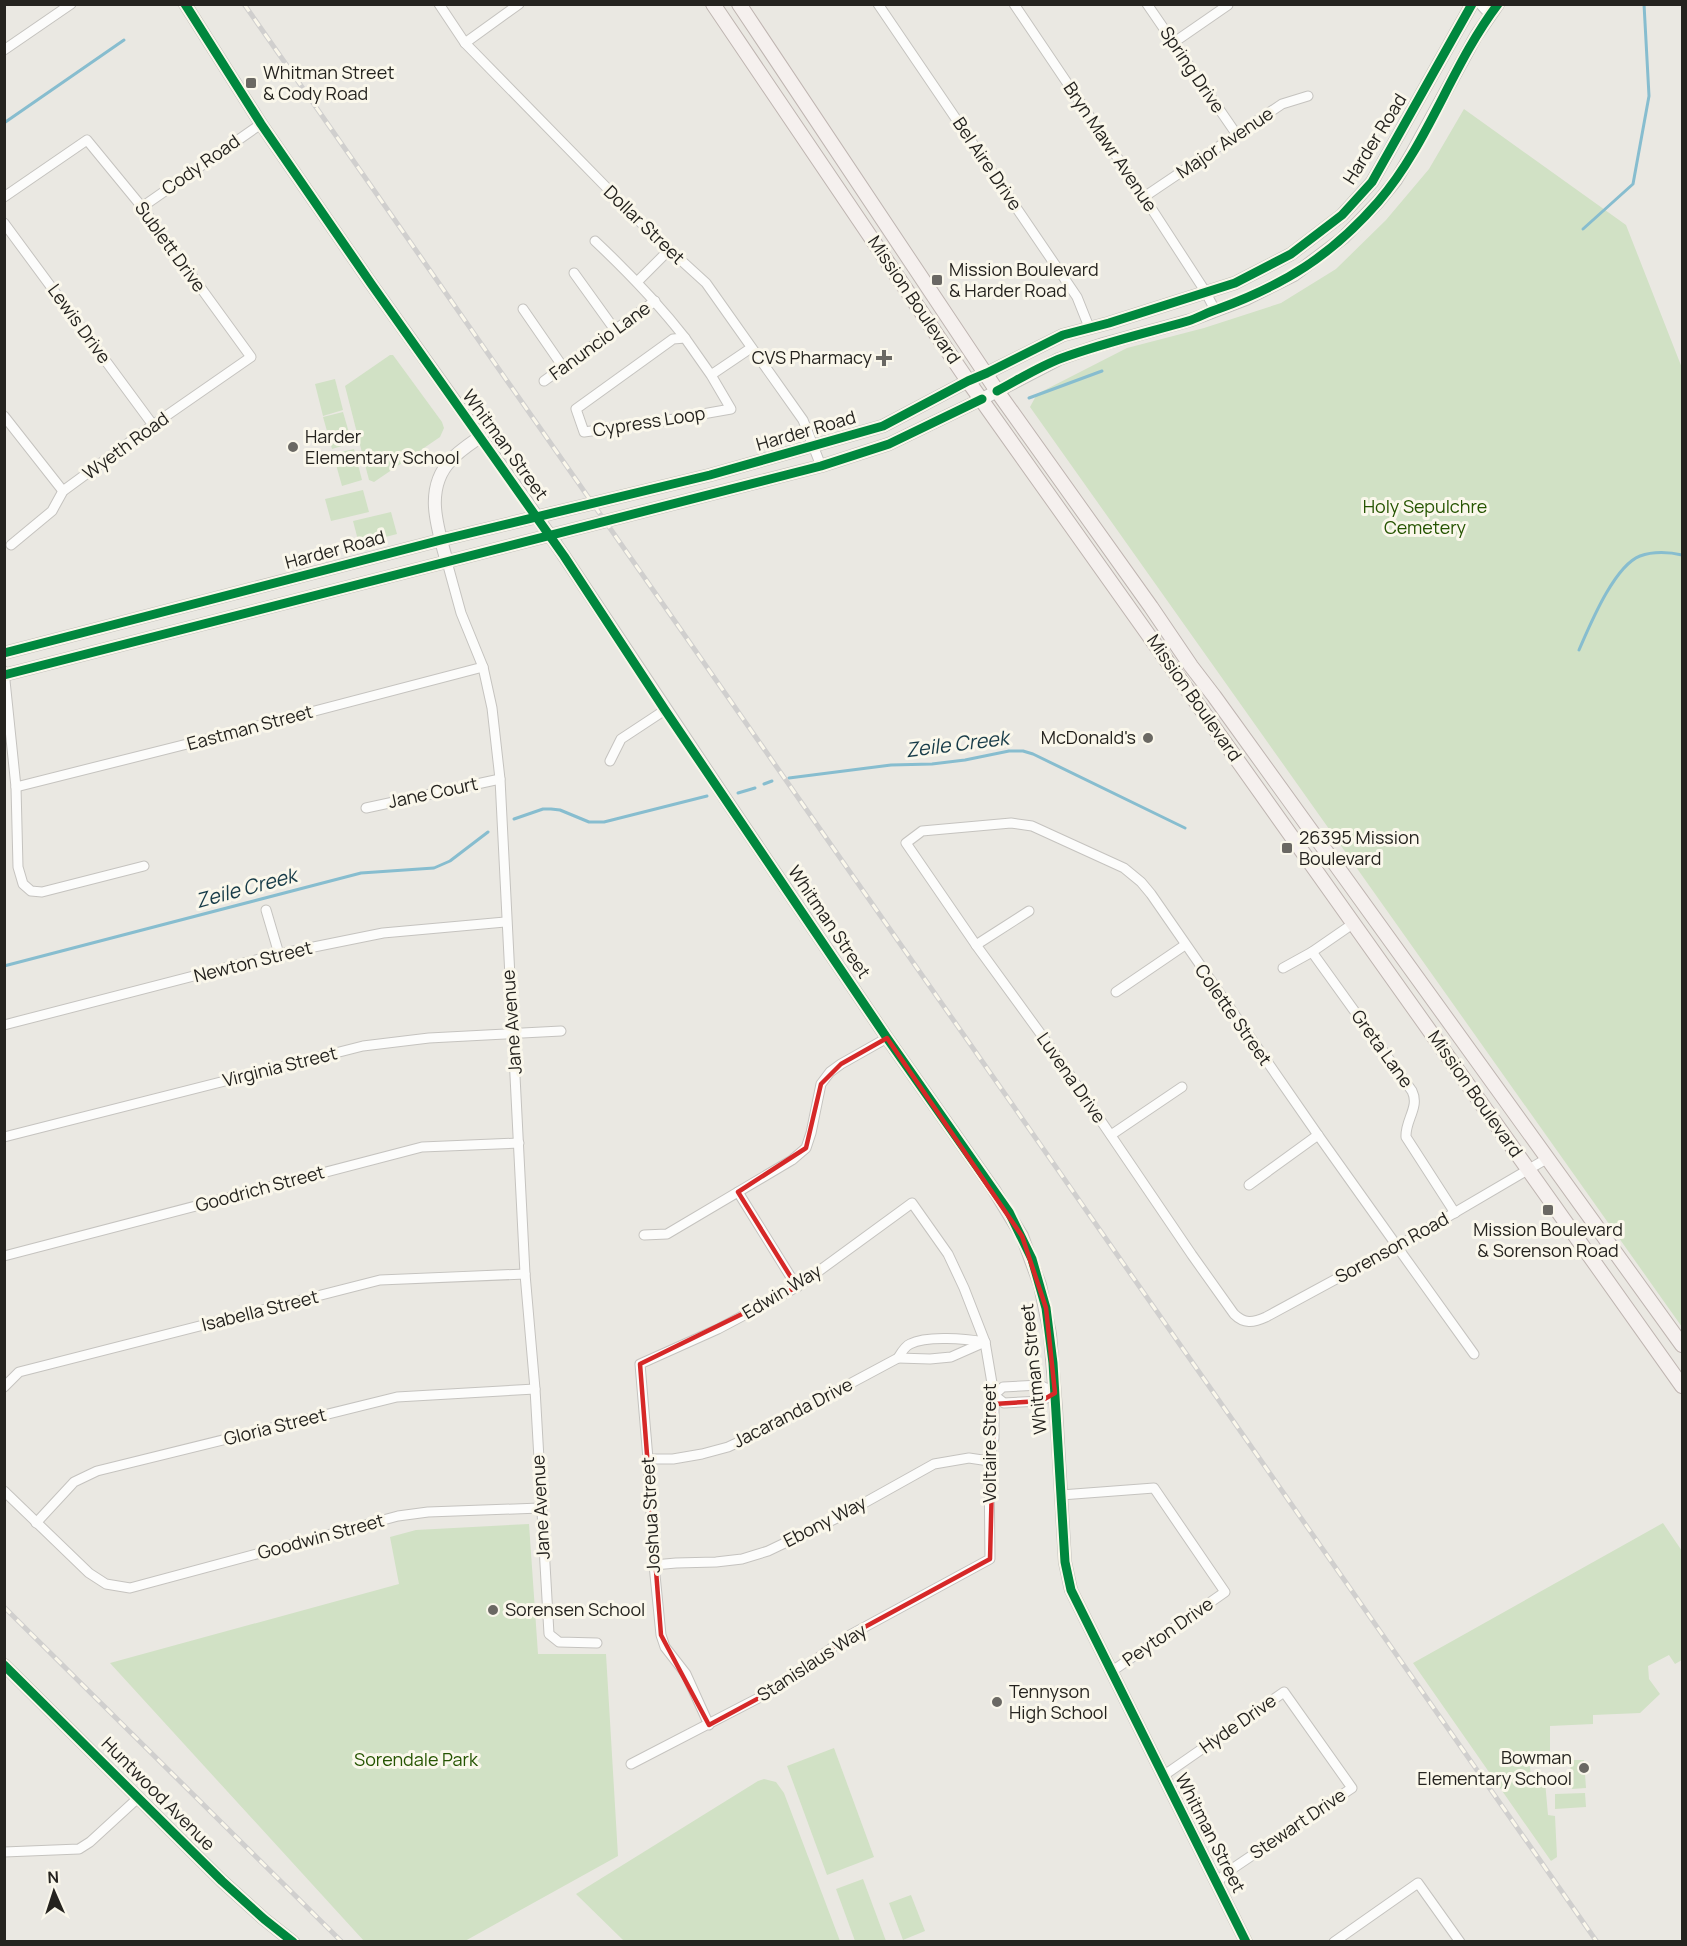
<svg xmlns="http://www.w3.org/2000/svg" width="1687" height="1946" viewBox="0 0 1687 1946" font-family="Manrope,sans-serif">
<rect width="100%" height="100%" fill="#eae8e2"/>
<g fill="#d1e1c5">
<polygon points="1464,109 1626,225 1682,368 1682,1327 1030,407 1037,394 1127,348 1204,328 1281,303 1336,269 1386,220 1429,169"/>
<polygon points="390,355 393,355 442,422 444,428 440,437 374,482 369,480 345,386"/>
<polygon points="335,379 343,410 323,416 315,384"/>
<polygon points="343,412 352,443 332,449 323,417"/>
<polygon points="354,449 362,480 342,486 333,454"/>
<polygon points="363,490 369,512 331,521 325,499"/>
<polygon points="391,512 397,534 359,544 353,521"/>
<polygon points="1663,1523 1682,1551 1682,1660 1675,1664 1669,1655 1648,1666 1649,1679 1660,1694 1640,1713 1593,1715 1593,1724 1550,1726 1550,1751 1529,1752 1531,1780 1545,1781 1548,1815 1555,1816 1557,1857 1551,1861 1413,1663"/>
<polygon points="529,1524 538,1654 606,1654 618,1856 465,1941 364,1941 110,1663 399,1584 390,1537 416,1530"/>
<polygon points="834,1748 874,1857 827,1875 787,1766"/>
<polygon points="1570,1760 1584,1760 1586,1788 1572,1789"/>
<polygon points="764,1779 776,1782 784,1793 840,1941 624,1941 576,1894 758,1781"/>
<polygon points="1585,1793 1586,1807 1555,1809 1555,1794"/>
<polygon points="863,1879 886,1941 855,1941 836,1889"/>
<polygon points="911,1895 925,1931 903,1940 889,1903"/>
</g>
<g fill="none" stroke-linecap="round" stroke-linejoin="round">
<g stroke="#87bdcf" stroke-width="3">
<polyline points="4,123 124,40"/>
<polyline points="1583,229 1633,184 1649,96 1644,4"/>
<polyline points="1029,398 1102,371"/>
<path d="M 1579,650 C 1590,625 1614,566 1640,556 C 1653,551 1670,552 1682,555"/>
<polyline points="789,778 891,765 932,764 965,760 1009,751 1023,751 1033,754 1185,828"/>
<polyline points="764,784 772,781"/>
<polyline points="738,793 755,788"/>
<polyline points="514,819 543,809 551,809 560,810 589,822 604,822 707,796"/>
<polyline points="4,966 361,873 434,868 450,861 488,832"/>
</g>
<g stroke="#c5c3bf" stroke-width="11">
<g id="street">
<polyline points="439,4 465,43 650,232 706,283 803,420 821,466"/>
<polyline points="878,4 1077,297 1089,327"/>
<polyline points="1014,4 1144,197 1205,291 1215,310"/>
<polyline points="1147,4 1237,135"/>
<polyline points="1480,4 1490,15"/>
<polyline points="465,43 519,4"/>
<polyline points="1173,43 1228,5"/>
<polyline points="4,50 71,4"/>
<polyline points="4,197 87,140 142,207 251,357 153,425 63,491 52,511 11,545"/>
<polyline points="1144,197 1282,104 1308,96"/>
<polyline points="142,207 261,124"/>
<polyline points="4,223 153,425"/>
<path d="M 595,241 C 628,272 657,302 685,338"/>
<polyline points="574,273 615,330"/>
<polyline points="638,281 669,250"/>
<polyline points="523,309 563,367"/>
<polyline points="711,375 731,409 657,422 584,432 576,409 673,339 685,338 711,375 751,348"/>
<polyline points="544,381 655,301"/>
<polyline points="4,416 63,491"/>
<polyline points="447,562 461,613 483,667 492,708 500,779 525,1274 535,1389 549,1634 559,1642 597,1643"/>
<polyline points="4,671 16,787 18,867 23,884 31,891 42,892 144,866"/>
<polyline points="610,761 621,739 665,710"/>
<polyline points="16,787 227,734 483,667"/>
<polyline points="366,808 500,779"/>
<polyline points="266,910 279,954"/>
<polyline points="976,945 1029,911"/>
<path d="M 1312,952 L 1412,1091 C 1420,1107 1405,1120 1406,1137 L 1455,1213"/>
<polyline points="1283,968 1312,952 1354,923"/>
<polyline points="1116,992 1185,945"/>
<polyline points="4,1025 279,954 383,933 505,922"/>
<polyline points="1111,1135 1182,1087"/>
<polyline points="4,1137 363,1046 429,1038 561,1031"/>
<polyline points="1249,1185 1318,1135"/>
<polyline points="738,1192 797,1287"/>
<polyline points="644,1235 667,1234 792,1160 806,1148 811,1133 821,1084 830,1072 841,1064 887,1038"/>
<polyline points="4,1256 422,1147 519,1143"/>
<path d="M 1474,1354 L 1403,1255 L 1397,1246 L 1318,1135 L 1151,894 L 1141,882 L 1124,868 L 1032,826 L 1011,823 L 922,831 L 906,843 L 976,945 L 1059,1059 L 1192,1255 L 1234,1314 C 1244,1324 1253,1323 1266,1317 L 1397,1246 L 1408,1240 L 1548,1158"/>
<polyline points="898,1358 930,1359 951,1357 985,1342"/>
<polygon points="1040,1385 1055,1393 1041,1401 1004,1403 994,1395 1003,1387"/>
<polyline points="4,1387 19,1372 380,1280 525,1274"/>
<path d="M 648,1459 L 673,1459 L 702,1454 L 728,1447 L 758,1433 L 898,1358 C 901,1353 905,1346 910,1344 C 927,1335 966,1339 985,1342"/>
<polyline points="4,1491 89,1573 106,1584 130,1588 398,1516 428,1512 540,1508"/>
<polyline points="1061,1495 1154,1488 1225,1592 1111,1672"/>
<polyline points="36,1523 74,1482 97,1471 397,1397 535,1389"/>
<polyline points="654,1565 676,1563 716,1562 742,1559 768,1551 839,1517 934,1464 969,1458 989,1461"/>
<polyline points="631,1764 772,1691 850,1635 990,1559 989,1461 994,1438 994,1395 985,1342 964,1288 948,1254 912,1203 797,1287 718,1329 640,1364 648,1459 654,1565 661,1635 665,1647 686,1674 709,1725"/>
<polyline points="1163,1776 1284,1692 1352,1788 1226,1873 1216,1884"/>
<polyline points="4,1852 79,1849 90,1842 138,1798"/>
<polyline points="1334,1942 1418,1883 1460,1942"/>
</g>
</g>
<g stroke="#c5c3bf" stroke-width="14">
<g id="secondary">
<polyline points="185,4 261,124 372,285 524,498"/>
<polyline points="564,556 731,807 887,1038 994,1190 1022,1236 1040,1285 1050,1334 1056,1409 1065,1562 1071,1590 1246,1942"/>
<path d="M 447,562 C 438,529 423,489 451,460 C 459,451 470,444 480,437"/>
<polyline points="4,653 441,540 710,475 883,426 968,381 987,373 1063,335 1109,323 1235,283 1291,254 1342,215 1372,182 1472,4"/>
<polyline points="4,675 821,466 889,444 982,399 1059,359 1100,345 1191,320 1246,299 1294,275 1343,238 1378,202 1396,180 1412,153 1476,36 1498,4"/>
<polyline points="4,1665 222,1881 264,1919 293,1942"/>
</g>
</g>
<g stroke="#bfb5b1" stroke-width="16">
<g id="primary">
<polyline points="713,4 968,381 1682,1386"/>
<polyline points="739,4 997,391 1151,607 1191,666 1214,696 1682,1345"/>
</g>
</g>
<use href="#street" stroke="#fcfcfb" stroke-width="9"/>
<use href="#secondary" stroke="#f8f6f4" stroke-width="12"/>
<use href="#primary" stroke="#f5f0ee" stroke-width="14"/>
<g stroke="#d0cfce" stroke-width="5">
<g id="rail">
<polyline points="244,4 1597,1942"/>
<polyline points="4,1607 342,1942"/>
</g>
</g>
<use href="#rail" stroke="#faf7eb" stroke-width="3" stroke-dasharray="9" stroke-linecap="butt"/>
<g stroke="#c5c3bf" stroke-width="14" stroke-linecap="butt">
<polyline id="secondary-bridge" points="524,498 564,556"/>
</g>
<use href="#secondary-bridge" stroke="#f8f6f4" stroke-width="12"/>
<g stroke="#faf7eb" stroke-width="13">
<g id="cycleway">
<polyline points="185,4 261,124 372,285 564,556 665,710 887,1038 1009,1212 1032,1259 1046,1308 1053,1363 1065,1562 1071,1590 1246,1942"/>
<path d="M 997,391 C 1018,380 1040,366 1062,358 C 1103,343 1146,333 1188,321 C 1198,318 1208,312 1218,309 C 1284,285 1331,256 1378,202 C 1429,143 1451,66 1498,4"/>
<polyline points="4,653 441,540 710,475 883,426 968,381 987,373 1063,335 1109,323 1235,283 1291,254 1342,215 1372,182 1472,4"/>
<polyline points="4,675 821,466 889,444 982,399"/>
<polyline points="4,1665 222,1881 264,1919 293,1942"/>
</g>
</g>
<use href="#cycleway" stroke="#00873e" stroke-width="9"/>
</g>
<path fill="none" stroke="#d62828" stroke-width="4.5" stroke-linejoin="round" d="M 887,1038 L 1022,1236 L 1046,1308 L 1055,1393 L 1041,1401 L 994,1404 L 990,1559 L 850,1635 L 772,1691 L 709,1725 L 661,1635 L 640,1364 L 797,1287 L 738,1192 L 806,1148 L 821,1084 L 841,1064 Z"/>
<g fill="#6a6863" stroke="#faf7eb" stroke-width="2">
<rect x="245" y="77" width="12" height="12" rx="3"/>
<rect x="931" y="274" width="12" height="12" rx="3"/>
<path d="M881 349h6v6h6v6h-6v6h-6v-6h-6v-6h6z"/>
<circle cx="293" cy="447" r="6"/>
<circle cx="1148" cy="738" r="6"/>
<rect x="1281" y="842" width="12" height="12" rx="3"/>
<rect x="1542" y="1204" width="12" height="12" rx="3"/>
<circle cx="493" cy="1610" r="6"/>
<circle cx="997" cy="1702" r="6"/>
<circle cx="1584" cy="1768" r="6"/>
</g>
<g text-anchor="middle" stroke-width="6" stroke-linejoin="round" paint-order="stroke">
<g font-size="18" fill="#25231f" stroke="#faf7eb">
<text transform="translate(1192 70) rotate(56)" y="6">Spring Drive</text>
<text transform="translate(1375 139) rotate(-58)" y="6">Harder Road</text>
<text transform="translate(1225 143) rotate(-34)" y="6">Major Avenue</text>
<text transform="translate(1110 147) rotate(56)" y="6">Bryn Mawr Avenue</text>
<text transform="translate(987 164) rotate(56)" y="6">Bel Aire Drive</text>
<text transform="translate(201 165) rotate(-35)" y="6">Cody Road</text>
<text transform="translate(644 225) rotate(44)" y="6">Dollar Street</text>
<text transform="translate(170 247) rotate(54)" y="6">Sublett Drive</text>
<text transform="translate(914 300) rotate(56)" y="6">Mission Boulevard</text>
<text transform="translate(79 324) rotate(54)" y="6">Lewis Drive</text>
<text transform="translate(600 341) rotate(-36)" y="6">Fanuncio Lane</text>
<text transform="translate(649 422) rotate(-9)" y="6">Cypress Loop</text>
<text transform="translate(806 431) rotate(-16)" y="6">Harder Road</text>
<text transform="translate(505 445) rotate(54)" y="6">Whitman Street</text>
<text transform="translate(126 446) rotate(-36)" y="6">Wyeth Road</text>
<text transform="translate(335 550) rotate(-15)" y="6">Harder Road</text>
<text transform="translate(1194 698) rotate(55)" y="6">Mission Boulevard</text>
<text transform="translate(250 728) rotate(-15)" y="6">Eastman Street</text>
<text transform="translate(433 793) rotate(-12)" y="6">Jane Court</text>
<text transform="translate(829 922) rotate(56)" y="6">Whitman Street</text>
<text transform="translate(253 962) rotate(-14)" y="6">Newton Street</text>
<text transform="translate(1233 1015) rotate(55)" y="6">Colette Street</text>
<text transform="translate(512 1022) rotate(-94)" y="6">Jane Avenue</text>
<text transform="translate(1382 1049) rotate(54)" y="6">Greta Lane</text>
<text transform="translate(280 1067) rotate(-14)" y="6">Virginia Street</text>
<text transform="translate(1071 1078) rotate(55)" y="6">Luvena Drive</text>
<text transform="translate(1475 1094) rotate(55)" y="6">Mission Boulevard</text>
<text transform="translate(260 1189) rotate(-15)" y="6">Goodrich Street</text>
<text transform="translate(1392 1248) rotate(-29)" y="6">Sorenson Road</text>
<text transform="translate(782 1292) rotate(-31)" y="6">Edwin Way</text>
<text transform="translate(260 1311) rotate(-14)" y="6">Isabella Street</text>
<text transform="translate(1034 1369) rotate(-96)" y="6">Whitman Street</text>
<text transform="translate(793 1413) rotate(-27)" y="6">Jacaranda Drive</text>
<text transform="translate(275 1427) rotate(-14)" y="6">Gloria Street</text>
<text transform="translate(990 1443) rotate(-90)" y="6">Voltaire Street</text>
<text transform="translate(541 1507) rotate(-93)" y="6">Jane Avenue</text>
<text transform="translate(651 1515) rotate(-93)" y="6">Joshua Street</text>
<text transform="translate(825 1522) rotate(-27)" y="6">Ebony Way</text>
<text transform="translate(321 1537) rotate(-15)" y="6">Goodwin Street</text>
<text transform="translate(1168 1632) rotate(-35)" y="6">Peyton Drive</text>
<text transform="translate(812 1663) rotate(-33)" y="6">Stanislaus Way</text>
<text transform="translate(1238 1724) rotate(-35)" y="6">Hyde Drive</text>
<text transform="translate(158 1794) rotate(45)" y="6">Huntwood Avenue</text>
<text transform="translate(1298 1824) rotate(-34)" y="6">Stewart Drive</text>
<text transform="translate(1210 1833) rotate(63)" y="6">Whitman Street</text>
</g>
<g font-size="18" fill="#25231f" stroke="#faf7eb" text-anchor="start">
<text x="263" y="79">Whitman Street<tspan x="263" dy="21">&amp; Cody Road</tspan></text>
<text x="949" y="276">Mission Boulevard<tspan x="949" dy="21">&amp; Harder Road</tspan></text>
<text x="872" y="364" text-anchor="end">CVS Pharmacy</text>
<text x="305" y="443">Harder<tspan x="305" dy="21">Elementary School</tspan></text>
<text x="1136" y="744" text-anchor="end">McDonald's</text>
<text x="1299" y="844">26395 Mission<tspan x="1299" dy="21">Boulevard</tspan></text>
<text x="1548" y="1236" text-anchor="middle">Mission Boulevard<tspan x="1548" dy="21">&amp; Sorenson Road</tspan></text>
<text x="505" y="1616">Sorensen School</text>
<text x="1009" y="1698">Tennyson<tspan x="1009" dy="21">High School</tspan></text>
<text x="1572" y="1764" text-anchor="end">Bowman<tspan x="1572" dy="21">Elementary School</tspan></text>
</g>
<g font-size="18" fill="#255401" stroke="#faf7eb">
<text x="1425" y="513">Holy Sepulchre<tspan x="1425" dy="21">Cemetery</tspan></text>
<text x="416" y="1766">Sorendale Park</text>
</g>
<g font-size="20" font-style="italic" fill="#173b48" stroke="#faf7eb">
<text transform="translate(957 744) rotate(-7)" y="7">Zeile Creek</text>
<text transform="translate(246 888) rotate(-15)" y="7">Zeile Creek</text>
</g>
</g>
<rect width="1687" height="1946" fill="none" stroke="#25231f" stroke-width="12"/>
<g transform="translate(54 1892) rotate(357)" stroke="#faf7eb" stroke-width="4.5" paint-order="stroke">
<path d="M0-4.5L10 22L0 15L-10 22Z" fill="#25231f"/>
<text y="-9" font-size="16" font-weight="bold" text-anchor="middle" fill="#25231f">N</text>
</g>
</svg>
